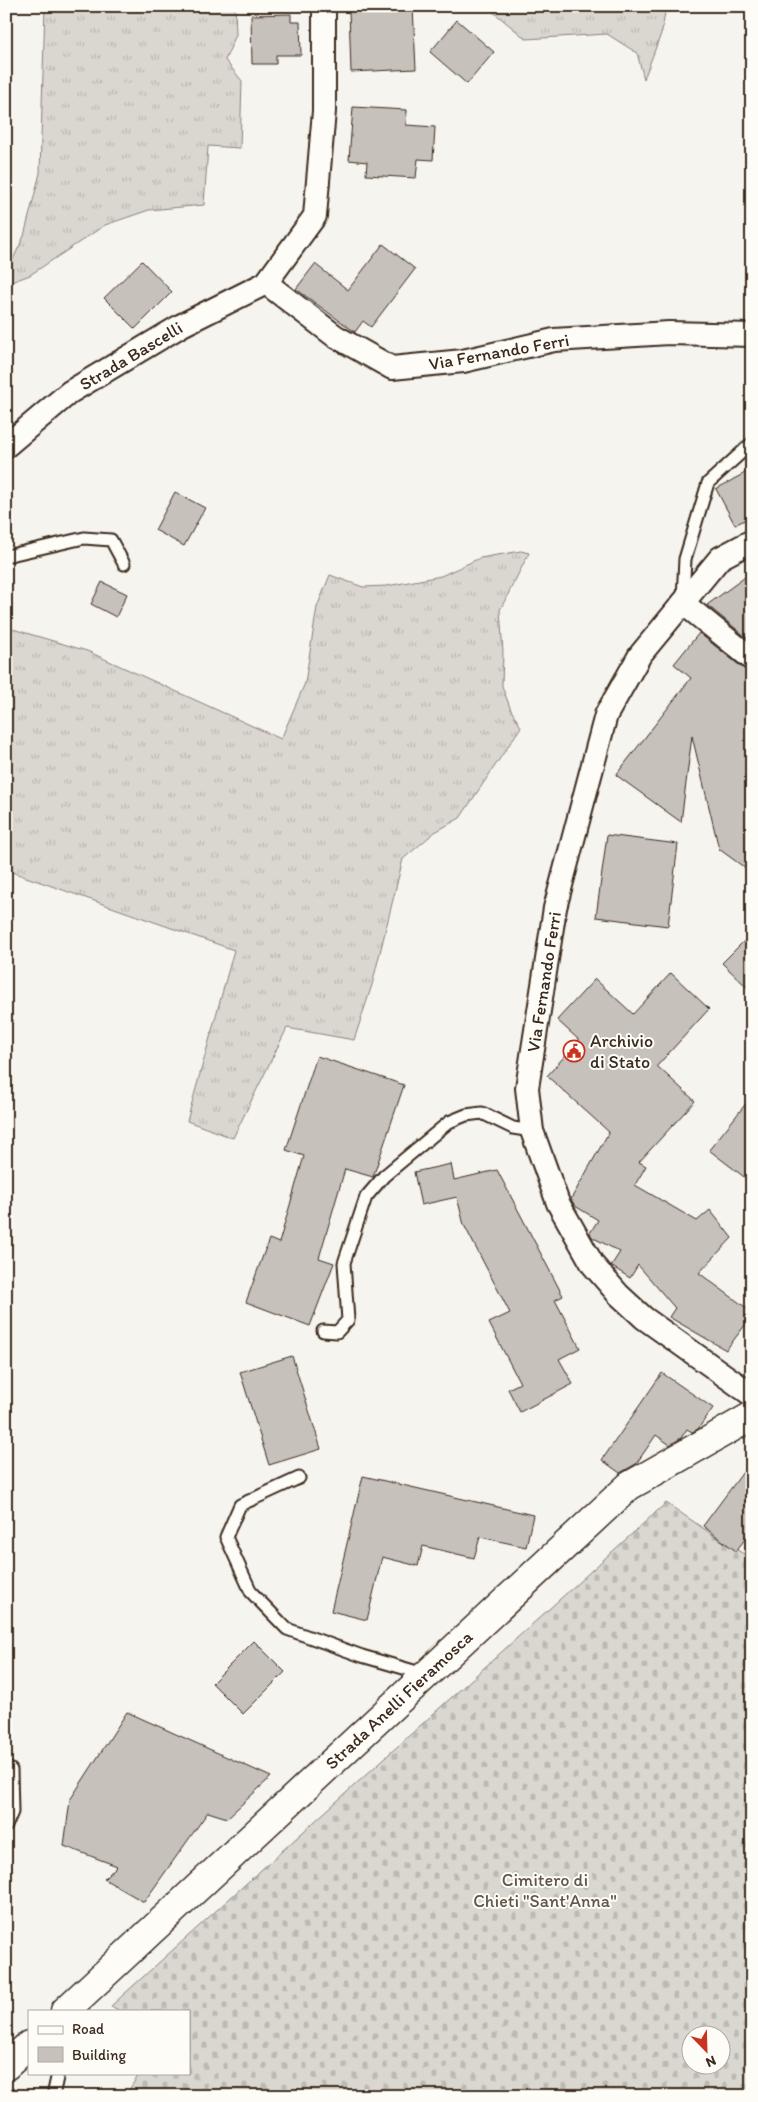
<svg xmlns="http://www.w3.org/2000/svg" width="758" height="2102" viewBox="0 0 758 2102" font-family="Itim,sans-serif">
<defs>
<pattern id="grass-tufts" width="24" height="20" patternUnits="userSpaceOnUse" patternTransform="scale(1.25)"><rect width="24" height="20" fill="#dad6d0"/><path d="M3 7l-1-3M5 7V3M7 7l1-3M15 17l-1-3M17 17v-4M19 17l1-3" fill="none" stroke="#bcb8b2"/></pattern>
<pattern id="cemetery-stones" width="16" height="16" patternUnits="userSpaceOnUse" patternTransform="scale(1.25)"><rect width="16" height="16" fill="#dad6d0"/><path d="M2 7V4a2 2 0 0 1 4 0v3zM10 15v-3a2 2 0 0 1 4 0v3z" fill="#bcb8b2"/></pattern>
</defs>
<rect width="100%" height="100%" fill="#f5f4ee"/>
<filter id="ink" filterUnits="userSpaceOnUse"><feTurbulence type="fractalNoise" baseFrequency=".02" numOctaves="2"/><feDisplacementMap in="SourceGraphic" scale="10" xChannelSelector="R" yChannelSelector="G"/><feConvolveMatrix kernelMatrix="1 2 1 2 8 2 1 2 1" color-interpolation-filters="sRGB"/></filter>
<g filter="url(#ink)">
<g fill="url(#grass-tufts)" stroke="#8a8077">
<polygon points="45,6 235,6 236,35 225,60 242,81 240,148 208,146 204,205 149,210 105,225 30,275 6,284 6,274 24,236 40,173"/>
<polygon points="486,6 666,6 662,31 644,79 637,53 607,34 526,39"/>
<polygon points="521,551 529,553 500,610 503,652 502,686 511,710 521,727 460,818 435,832 403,859 372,985 354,1040 287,1028 233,1138 187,1121 234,950 6,870 6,627 87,651 281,739 305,683 317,607 330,575 363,587 387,586 441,576 480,558"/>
</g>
<path fill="url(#cemetery-stones)" stroke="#8a8077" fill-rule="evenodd" d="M 666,1503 C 694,1521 723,1544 752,1558 L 752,2096 L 125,2096 L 140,2073 L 189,2073 L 189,2011 L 120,2011 L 111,2006 ZM 690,2034 L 720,2034 L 720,2064 L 690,2064 Z"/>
<g fill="#c7c1bb" stroke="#3b2a1e">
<polygon points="413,7 416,69 351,72 349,9"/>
<polygon points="291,14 291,22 300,22 301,55 276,55 276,64 252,64 251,15"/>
<polygon points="457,20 494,52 467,84 430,52"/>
<polygon points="353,107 407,110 406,125 435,127 433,160 418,159 416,178 366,175 367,162 349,160"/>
<polygon points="383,244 415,269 371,327 363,321 355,332 296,289 315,264 348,290"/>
<polygon points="142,261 172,292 135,329 104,298"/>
<polygon points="752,469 752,516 735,525 716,489"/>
<polygon points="175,492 205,508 184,546 155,530"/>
<polygon points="752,572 752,642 707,605"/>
<polygon points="102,582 127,594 116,617 91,604"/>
<polygon points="699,633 744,669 752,672 752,873 719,849 692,736 681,822 616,775 691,678 674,664"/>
<polygon points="607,835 678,844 668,926 596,917"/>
<polygon points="752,933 752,992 722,963"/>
<polygon points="671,973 709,1009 657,1066 695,1101 639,1162 646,1166 635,1185 697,1221 710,1210 732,1238 699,1273 752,1312 752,1316 726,1350 669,1317 675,1308 638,1265 630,1278 611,1266 620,1252 592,1237 590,1233 598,1220 575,1206 571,1199 609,1132 547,1076 579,1040 557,1020 595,979 633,1014"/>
<polygon points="317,1056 404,1085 373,1177 345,1169 319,1258 334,1263 310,1326 246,1302 269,1239 279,1243 304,1156 286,1150"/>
<polygon points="752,1096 752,1183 709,1150"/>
<polygon points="451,1164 454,1180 497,1170 563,1296 555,1300 580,1348 559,1359 573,1384 520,1412 508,1389 520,1383 489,1323 510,1313 464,1225 457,1197 421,1205 414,1172"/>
<polygon points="292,1356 321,1449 269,1465 240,1372"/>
<polygon points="662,1373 713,1408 698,1429 692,1432 687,1429 681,1438 670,1445 656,1435 636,1464 620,1473 602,1460"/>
<polygon points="752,1460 752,1530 736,1551 703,1526"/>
<polygon points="363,1476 533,1515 526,1547 480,1537 474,1558 423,1546 418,1566 382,1557 367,1620 331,1611"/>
<polygon points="254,1641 285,1672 243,1714 212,1683"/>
<polygon points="127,1712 271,1777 227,1818 208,1812 144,1902 104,1879 117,1866 64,1846 70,1800"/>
</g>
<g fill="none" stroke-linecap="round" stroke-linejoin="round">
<g stroke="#3b2a1e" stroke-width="15">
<g id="lane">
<polyline points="6,556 84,538 111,540 124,564"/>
<polyline points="683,598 685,559 708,483 752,443"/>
<polyline points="323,1331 337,1332 348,1320 344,1263 366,1197 384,1176 449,1122 466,1115 482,1113 513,1128 532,1131"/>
<polyline points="299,1478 240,1505 226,1537 251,1592 287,1629 362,1656 424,1674"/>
<polyline points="6,1767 11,1770 12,1812 6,1826"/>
<polyline points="53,2096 58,2073"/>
</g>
</g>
<g stroke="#3b2a1e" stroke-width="26">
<g id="street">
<polyline points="266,283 335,336 392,368 463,361 554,340 669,333 752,335"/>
<polyline points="6,446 70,392 182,325 266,283 315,216 324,111 324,6"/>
<polyline points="752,541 720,558 640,655 606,715 555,908 527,1088 532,1131 558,1203 593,1265 618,1294 644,1318 752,1395"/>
<polyline points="683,603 752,659"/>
</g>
</g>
<g stroke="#3b2a1e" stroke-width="31">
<g id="secondary">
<polyline points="65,2011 629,1486 752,1416"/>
<polyline points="6,2066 29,2045"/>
</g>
</g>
<use href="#lane" stroke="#fdfcf7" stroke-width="11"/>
<use href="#street" stroke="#fdfcf7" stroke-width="22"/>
<use href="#secondary" stroke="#fdfcf7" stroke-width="28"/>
</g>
</g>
<defs>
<g id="civic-ring" transform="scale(1.125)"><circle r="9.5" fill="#fdfcf7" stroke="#c8321e" stroke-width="1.5"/><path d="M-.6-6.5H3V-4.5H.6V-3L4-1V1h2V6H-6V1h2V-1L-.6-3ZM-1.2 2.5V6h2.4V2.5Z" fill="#c8321e"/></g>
</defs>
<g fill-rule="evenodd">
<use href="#civic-ring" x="574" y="1051"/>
</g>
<g text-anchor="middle" stroke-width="4" stroke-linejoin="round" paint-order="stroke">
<g font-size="18" fill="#3b2a1e" stroke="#fdfcf7">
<text transform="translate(499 352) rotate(-10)" y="6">Via Fernando Ferri</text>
<text transform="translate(131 356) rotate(-31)" y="6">Strada Bascelli</text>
<text transform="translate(544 982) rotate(-81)" y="6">Via Fernando Ferri</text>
<text transform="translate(399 1700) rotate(-43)" y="6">Strada Anelli Fieramosca</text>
</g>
<g font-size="18" fill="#3b2a1e" stroke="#fdfcf7" text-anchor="start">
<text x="590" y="1047">Archivio<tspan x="590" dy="21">di Stato</tspan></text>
</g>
<g font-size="18" fill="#63554a" stroke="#fdfcf7">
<text x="545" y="1886">Cimitero di<tspan x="545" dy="21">Chieti "Sant'Anna"</tspan></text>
</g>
</g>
<rect width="758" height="2102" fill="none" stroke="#fdfcf7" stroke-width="25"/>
<rect x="12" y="12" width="733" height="2077" fill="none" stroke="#3b2a1e" stroke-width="2" filter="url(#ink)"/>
<rect x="28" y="2010" width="162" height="65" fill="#fdfcf7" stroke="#afa8a0"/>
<rect x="38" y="2026" width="25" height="8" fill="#fdfcf7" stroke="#afa8a0"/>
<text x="72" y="2034" font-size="15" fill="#3b2a1e">Road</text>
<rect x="38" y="2047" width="25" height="15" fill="#c7c1bb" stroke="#afa8a0"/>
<text x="72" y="2060" font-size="15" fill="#3b2a1e">Building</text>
<g transform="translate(706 2050) rotate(157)"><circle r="24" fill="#fdfcf7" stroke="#afa8a0"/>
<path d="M0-4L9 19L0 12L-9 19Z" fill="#c8321e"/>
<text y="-8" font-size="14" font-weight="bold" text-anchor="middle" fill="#3b2a1e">N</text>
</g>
</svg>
